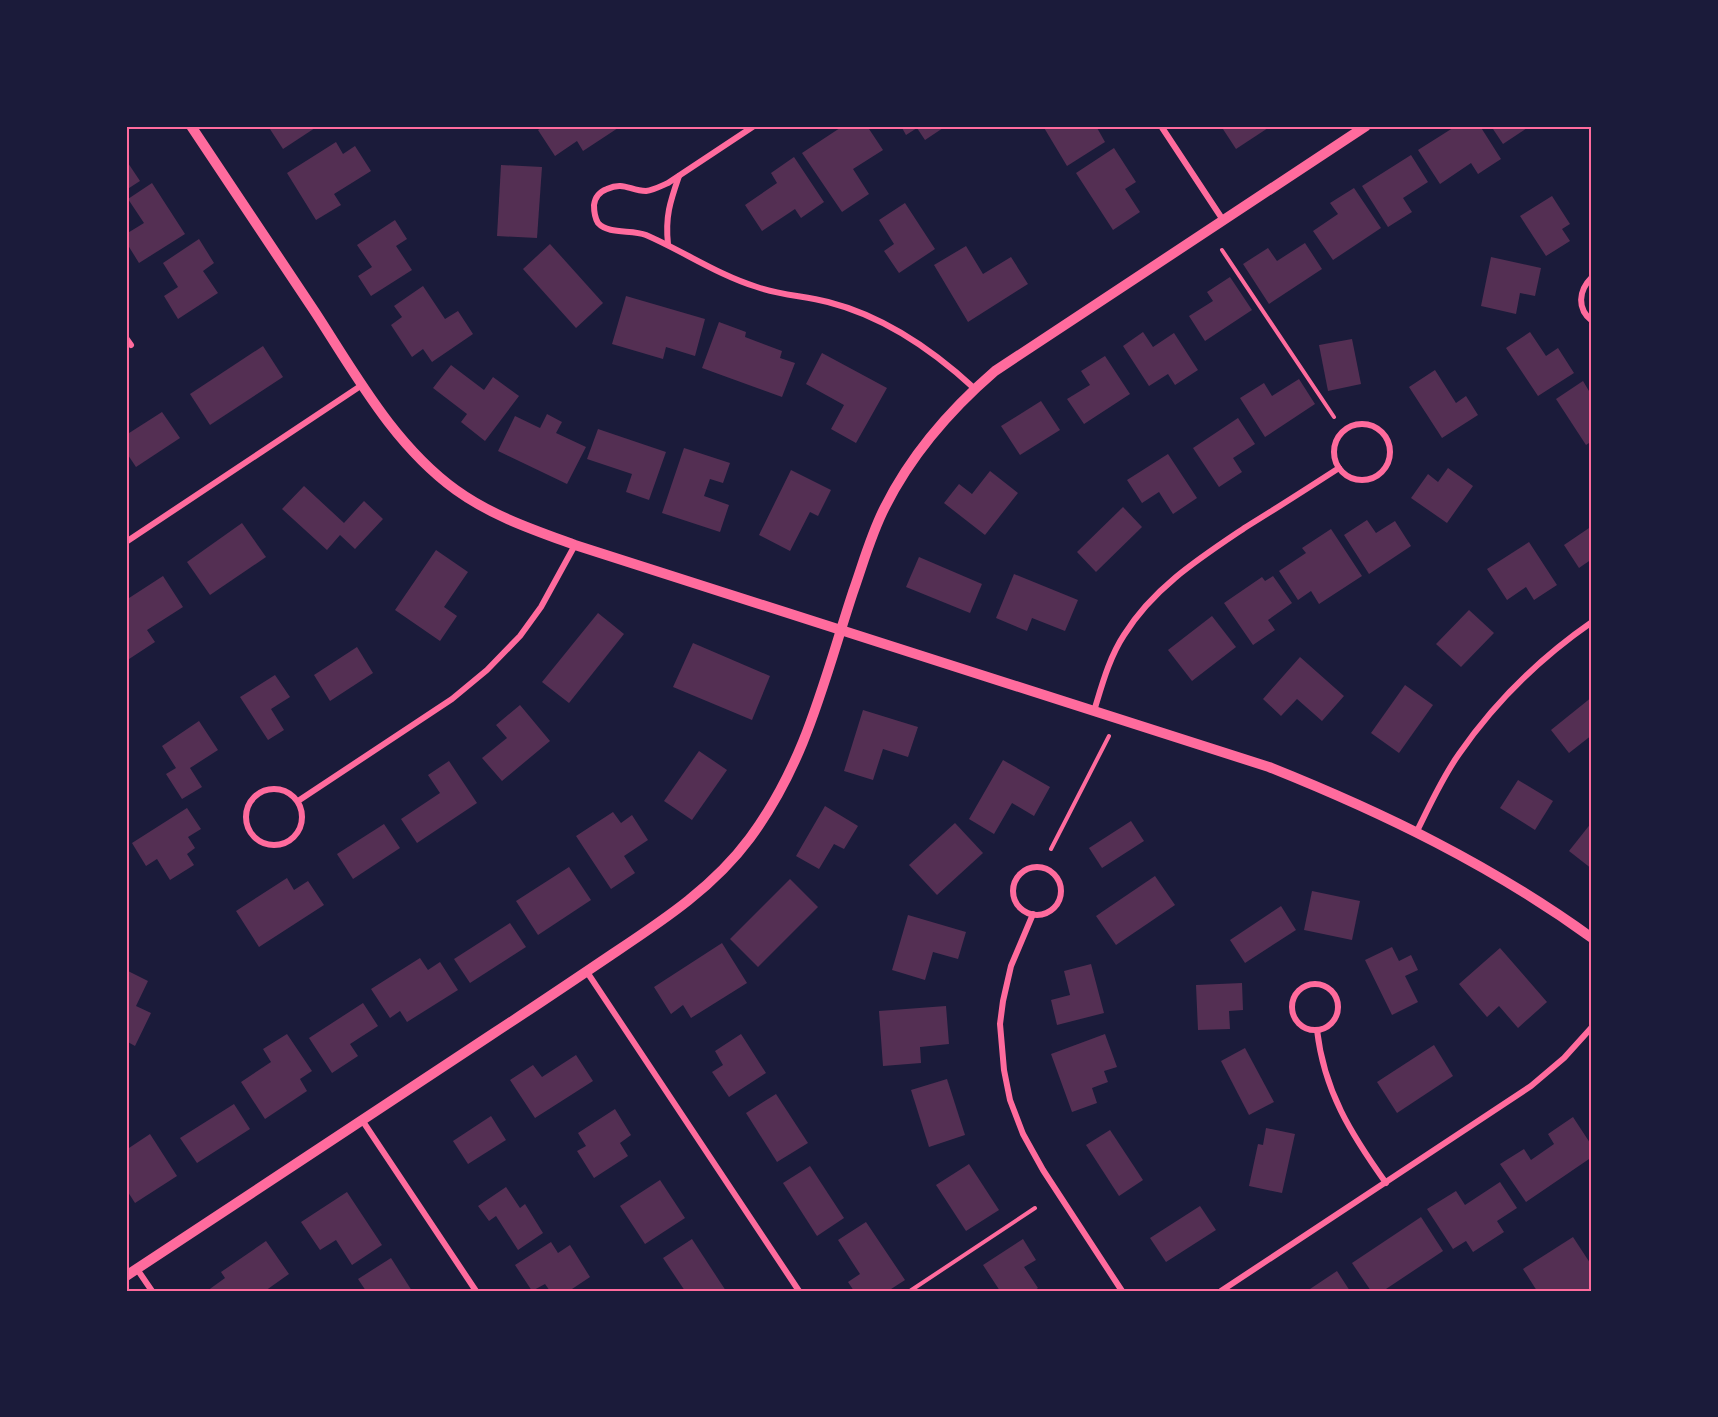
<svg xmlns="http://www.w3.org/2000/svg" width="1718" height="1417" viewBox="0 0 1718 1417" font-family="Manrope,sans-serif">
<rect width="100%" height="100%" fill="#1b1b3a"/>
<g fill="#542f53">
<polygon points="268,126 318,126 283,149"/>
<polygon points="544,126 616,126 618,128 583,151 577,141 555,156 538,130"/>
<polygon points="843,126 867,126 883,150 853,169 869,194 842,212 802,153"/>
<polygon points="901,126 946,126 925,140 917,128 906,135"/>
<polygon points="1043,126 1096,126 1105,142 1067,166"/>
<polygon points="1221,126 1271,126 1236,149"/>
<polygon points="1456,126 1480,126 1501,159 1478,174 1471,163 1440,184 1418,150"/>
<polygon points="1491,126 1530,126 1503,144"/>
<polygon points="336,142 343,154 355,146 371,171 334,194 341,205 316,220 287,173"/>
<polygon points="1114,148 1136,182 1125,189 1140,212 1113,230 1076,173"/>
<polygon points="1411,155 1428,182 1403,198 1412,212 1388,227 1362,186"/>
<polygon points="794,157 824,202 801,218 795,209 762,231 745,205 777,183 771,173"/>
<polygon points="126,160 140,181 126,190"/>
<polygon points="501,165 542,167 537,238 497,236"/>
<polygon points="152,183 185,234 139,263 126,242 126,234 144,223 128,199"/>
<polygon points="1354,188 1381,228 1333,260 1313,231 1338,214 1330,203"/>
<polygon points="1552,196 1570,224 1562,229 1570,241 1546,256 1520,216"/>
<polygon points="905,203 935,249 899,273 884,251 894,244 879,220"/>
<polygon points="395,220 407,239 396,246 412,270 371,296 358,276 372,267 357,245"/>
<polygon points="199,239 214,263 203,271 218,293 178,319 164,296 178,287 163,263"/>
<polygon points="1305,243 1322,269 1269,304 1243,264 1268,248 1277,261"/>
<polygon points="550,244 603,303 576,328 523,269"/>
<polygon points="966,246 983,274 1011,257 1028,284 968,322 934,265"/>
<polygon points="1491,257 1541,268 1535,296 1520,293 1516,314 1481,306"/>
<polygon points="1230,277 1252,310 1205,341 1189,316 1213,301 1207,292"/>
<polygon points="423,286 445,319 458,311 473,334 432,362 423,349 412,357 391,325 402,317 394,306"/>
<polygon points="626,296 705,319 695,356 666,347 663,359 612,344"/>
<polygon points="719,322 746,332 745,337 782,351 780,358 795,363 782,397 702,368"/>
<polygon points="1143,332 1153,347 1174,333 1198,370 1175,385 1168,374 1149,386 1123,346"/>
<polygon points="1530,332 1546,356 1558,348 1574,373 1538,396 1506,348"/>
<polygon points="1352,339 1361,384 1328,391 1319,345"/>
<polygon points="263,346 283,377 210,425 190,394"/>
<polygon points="822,353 887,388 856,443 831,429 844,405 806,384"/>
<polygon points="1105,356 1130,394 1084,424 1067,399 1090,385 1081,371"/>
<polygon points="451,365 484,390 493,377 519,396 485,441 461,422 467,414 433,388"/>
<polygon points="1435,370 1456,403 1466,396 1478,415 1442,438 1409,387"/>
<polygon points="1299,379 1315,404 1265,437 1240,398 1264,383 1272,396"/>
<polygon points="1583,381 1592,396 1592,441 1586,445 1556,399"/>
<polygon points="1041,401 1060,430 1020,455 1001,426"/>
<polygon points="162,412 180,438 136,467 126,452 126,435"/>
<polygon points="547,414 562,422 556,433 586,447 567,484 498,451 515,416 540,428"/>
<polygon points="1238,418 1255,444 1233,458 1242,472 1219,487 1193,448"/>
<polygon points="598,429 666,452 649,500 626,492 632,474 587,459"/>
<polygon points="684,448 730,463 723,483 710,479 704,496 729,505 720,532 662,513"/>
<polygon points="1168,454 1197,498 1173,514 1159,492 1142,503 1127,480"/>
<polygon points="1448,468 1473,486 1447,523 1411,498 1428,474 1438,482"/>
<polygon points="791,470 831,490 818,516 810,512 790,551 759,535"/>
<polygon points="990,471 1018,493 985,535 944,503 959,484 972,494"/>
<polygon points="304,486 344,523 364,501 383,519 355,549 340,535 327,550 282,509"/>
<polygon points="1123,507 1142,527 1096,572 1077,552"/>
<polygon points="1367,520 1376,533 1395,521 1411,546 1369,574 1344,535"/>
<polygon points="242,523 266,557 210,595 187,562"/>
<polygon points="1592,526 1592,559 1579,568 1564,545"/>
<polygon points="1331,529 1362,576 1319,604 1311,591 1298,600 1279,571 1306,553 1302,548"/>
<polygon points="1529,542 1557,585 1534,600 1526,587 1507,600 1487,569"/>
<polygon points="436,550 468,572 444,607 457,616 440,641 395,610"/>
<polygon points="919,557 982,584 970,613 906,587"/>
<polygon points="1014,574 1078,600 1065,631 1032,618 1027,631 996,618"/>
<polygon points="163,576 183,607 147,630 155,642 126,661 126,600"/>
<polygon points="1273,576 1292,603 1268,620 1275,630 1253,645 1224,603 1262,577 1265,581"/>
<polygon points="1469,610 1494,633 1461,667 1436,644"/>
<polygon points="598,613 624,634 569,703 542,682"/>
<polygon points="1212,616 1236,647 1192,681 1168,650"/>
<polygon points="693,643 770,676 752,720 673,687"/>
<polygon points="357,647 373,673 330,701 314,675"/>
<polygon points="1300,657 1344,696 1322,721 1297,699 1281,716 1263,699"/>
<polygon points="275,675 290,697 271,709 284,730 268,740 240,697"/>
<polygon points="1405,685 1433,705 1399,753 1371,733"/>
<polygon points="1592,697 1592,735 1569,753 1551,730"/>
<polygon points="520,705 550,741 502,781 482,758 507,738 496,725"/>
<polygon points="863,710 918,727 908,757 883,749 873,780 844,771"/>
<polygon points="199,721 218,750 190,768 202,787 182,799 166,774 176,768 162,746"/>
<polygon points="699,751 727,770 692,820 664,801"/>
<polygon points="1003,760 1050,787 1034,816 1012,803 994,834 969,819"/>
<polygon points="449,761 477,803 417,843 401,819 440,793 428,775"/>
<polygon points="1518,780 1553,801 1535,830 1500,808"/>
<polygon points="825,806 858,826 844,849 834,844 819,869 796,856"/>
<polygon points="187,808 201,829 188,837 195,848 187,854 194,865 170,880 157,859 146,866 132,843"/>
<polygon points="613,812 621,823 632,815 648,840 624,856 635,873 611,889 576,836"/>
<polygon points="1131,821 1144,841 1102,868 1089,848"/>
<polygon points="1592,822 1592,869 1569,851"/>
<polygon points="955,823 983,853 937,895 909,865"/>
<polygon points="384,824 400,848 353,879 337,854"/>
<polygon points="569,867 591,900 538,935 516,901"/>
<polygon points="1155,876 1175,905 1116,945 1096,916"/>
<polygon points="287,878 294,890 308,881 324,905 259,947 236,911"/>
<polygon points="790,879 818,907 758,967 730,939"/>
<polygon points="1312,891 1360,901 1352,940 1304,930"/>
<polygon points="1281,906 1296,930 1245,963 1230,940"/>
<polygon points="908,915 966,932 958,959 933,952 925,980 892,970"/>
<polygon points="510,923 526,947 470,983 454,959"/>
<polygon points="722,943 747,983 691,1018 683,1005 671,1014 654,987"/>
<polygon points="1392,947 1399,961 1411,955 1418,970 1405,976 1418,1002 1392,1015 1365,960"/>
<polygon points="1500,948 1547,1002 1518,1028 1499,1006 1487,1017 1459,984"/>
<polygon points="420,958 428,970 440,962 458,990 407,1022 400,1011 390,1018 371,989"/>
<polygon points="1091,964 1104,1013 1057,1025 1051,1000 1070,995 1064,971"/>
<polygon points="126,970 148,981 136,1006 151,1013 135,1046 126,1041"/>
<polygon points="1242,983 1243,1010 1229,1011 1230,1029 1198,1030 1196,985"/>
<polygon points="363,1003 378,1026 350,1044 358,1056 332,1073 309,1038"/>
<polygon points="946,1006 949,1044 920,1047 921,1063 883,1066 879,1011"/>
<polygon points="287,1034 312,1071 300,1079 307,1091 265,1119 241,1082 271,1062 263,1049"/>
<polygon points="741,1034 766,1073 729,1097 712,1072 723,1065 715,1051"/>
<polygon points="1105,1034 1117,1067 1104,1071 1108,1082 1092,1088 1097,1103 1072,1112 1051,1054"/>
<polygon points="1434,1045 1453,1076 1397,1113 1377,1082"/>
<polygon points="1245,1048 1274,1102 1249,1115 1221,1061"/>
<polygon points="576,1055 593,1081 535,1118 510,1080 533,1065 542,1077"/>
<polygon points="947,1079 965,1135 929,1147 911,1090"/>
<polygon points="776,1094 808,1143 777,1162 746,1113"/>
<polygon points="234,1104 250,1129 197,1163 180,1138"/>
<polygon points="615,1109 631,1135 620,1143 628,1156 594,1178 577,1151 586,1146 578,1133"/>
<polygon points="491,1116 506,1140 468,1164 453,1141"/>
<polygon points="1573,1117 1592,1146 1592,1157 1526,1202 1500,1164 1524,1149 1531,1160 1554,1144 1548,1134"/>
<polygon points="1266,1128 1295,1134 1282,1193 1249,1186 1258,1144 1263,1145"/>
<polygon points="1110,1130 1143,1180 1119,1196 1086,1145"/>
<polygon points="150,1134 177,1176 135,1203 126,1189 126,1150"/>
<polygon points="969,1164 999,1210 966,1231 936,1185"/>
<polygon points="810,1166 844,1218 817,1236 783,1183"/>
<polygon points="660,1180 685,1218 645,1244 620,1206"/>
<polygon points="1500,1182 1517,1208 1497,1221 1504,1232 1473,1252 1466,1241 1453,1249 1427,1209 1456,1191 1465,1205"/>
<polygon points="506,1187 520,1208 525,1204 543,1233 518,1250 496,1216 489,1221 478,1206"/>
<polygon points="347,1192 382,1245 352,1265 336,1240 320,1250 301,1222"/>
<polygon points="1200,1206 1216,1230 1166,1262 1150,1238"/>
<polygon points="1421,1217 1443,1251 1383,1291 1371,1291 1352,1263"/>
<polygon points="866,1222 905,1280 888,1291 854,1291 848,1282 860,1274 838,1240"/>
<polygon points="1573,1237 1592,1266 1592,1291 1537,1291 1523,1269"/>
<polygon points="692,1239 726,1291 685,1291 663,1258"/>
<polygon points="1023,1239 1036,1260 1024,1267 1038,1288 1034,1291 1000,1291 983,1265"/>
<polygon points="266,1241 289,1274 265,1291 207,1291 225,1278 221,1272"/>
<polygon points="551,1242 558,1253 570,1245 590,1277 569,1291 550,1291 545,1284 532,1291 515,1265"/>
<polygon points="391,1258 412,1291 366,1291 358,1279"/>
<polygon points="1337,1271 1350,1291 1307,1291"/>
</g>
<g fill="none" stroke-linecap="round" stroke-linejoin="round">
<g stroke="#ff6b9d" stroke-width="4">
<polyline points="1222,250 1334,417"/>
<polyline points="1051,849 1109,736"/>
<polyline points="910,1291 1035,1208"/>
</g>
<g stroke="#ff6b9d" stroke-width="6">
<path d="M 754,126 L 668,183 C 661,186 654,190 646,191 C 630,191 624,181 607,189 C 599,192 595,197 594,205 C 594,211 595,218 598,223 C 609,235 632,229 646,235 C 683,251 718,275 757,287 C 780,295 804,296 828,302 C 883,316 933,350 975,389"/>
<polyline points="1161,126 1223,220"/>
<path d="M 668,244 C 665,217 670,202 679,176"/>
<path d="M 1592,277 C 1578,291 1577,309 1592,321"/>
<polyline points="126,338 131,345"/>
<circle cx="1362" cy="452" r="28"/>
<polyline points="126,542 362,385"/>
<path d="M 1094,711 C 1102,685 1109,658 1124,635 C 1154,587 1200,558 1246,527 C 1277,508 1308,488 1339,468"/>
<circle cx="274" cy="817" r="28"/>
<polyline points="298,801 452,699 487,670 520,636 541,607 575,545"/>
<path d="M 1417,831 C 1430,805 1442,778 1459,754 C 1495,702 1540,658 1592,622"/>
<circle cx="1037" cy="891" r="24"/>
<polyline points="1033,914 1011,966 1003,1001 1000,1024 1004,1070 1010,1100 1023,1134 1043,1170 1122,1291"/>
<polyline points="587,972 799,1291"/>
<circle cx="1315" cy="1007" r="23"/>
<path d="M 1317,1030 C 1324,1091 1351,1134 1386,1183"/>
<polyline points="362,1120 476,1291"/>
<polyline points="137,1269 152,1291"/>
<polyline points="1221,1291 1531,1086 1564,1058 1592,1027"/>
</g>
<g stroke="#ff6b9d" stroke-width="10">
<path d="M 191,126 C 232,188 274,250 315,312 C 356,375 394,445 456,490 C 492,516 534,530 575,545 L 1269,767 C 1384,813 1491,865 1592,938"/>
<path d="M 126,1276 C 248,1196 369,1115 491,1035 C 531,1009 571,982 611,955 C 662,921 713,888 750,838 C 806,762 824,680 853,592 C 863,564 871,534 885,507 C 911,455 951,409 995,371 L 1366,126"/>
</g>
</g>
<rect width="1718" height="1417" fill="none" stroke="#1b1b3a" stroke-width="255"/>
<rect x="128" y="128" width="1462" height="1162" fill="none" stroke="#ff6b9d" stroke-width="2"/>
</svg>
